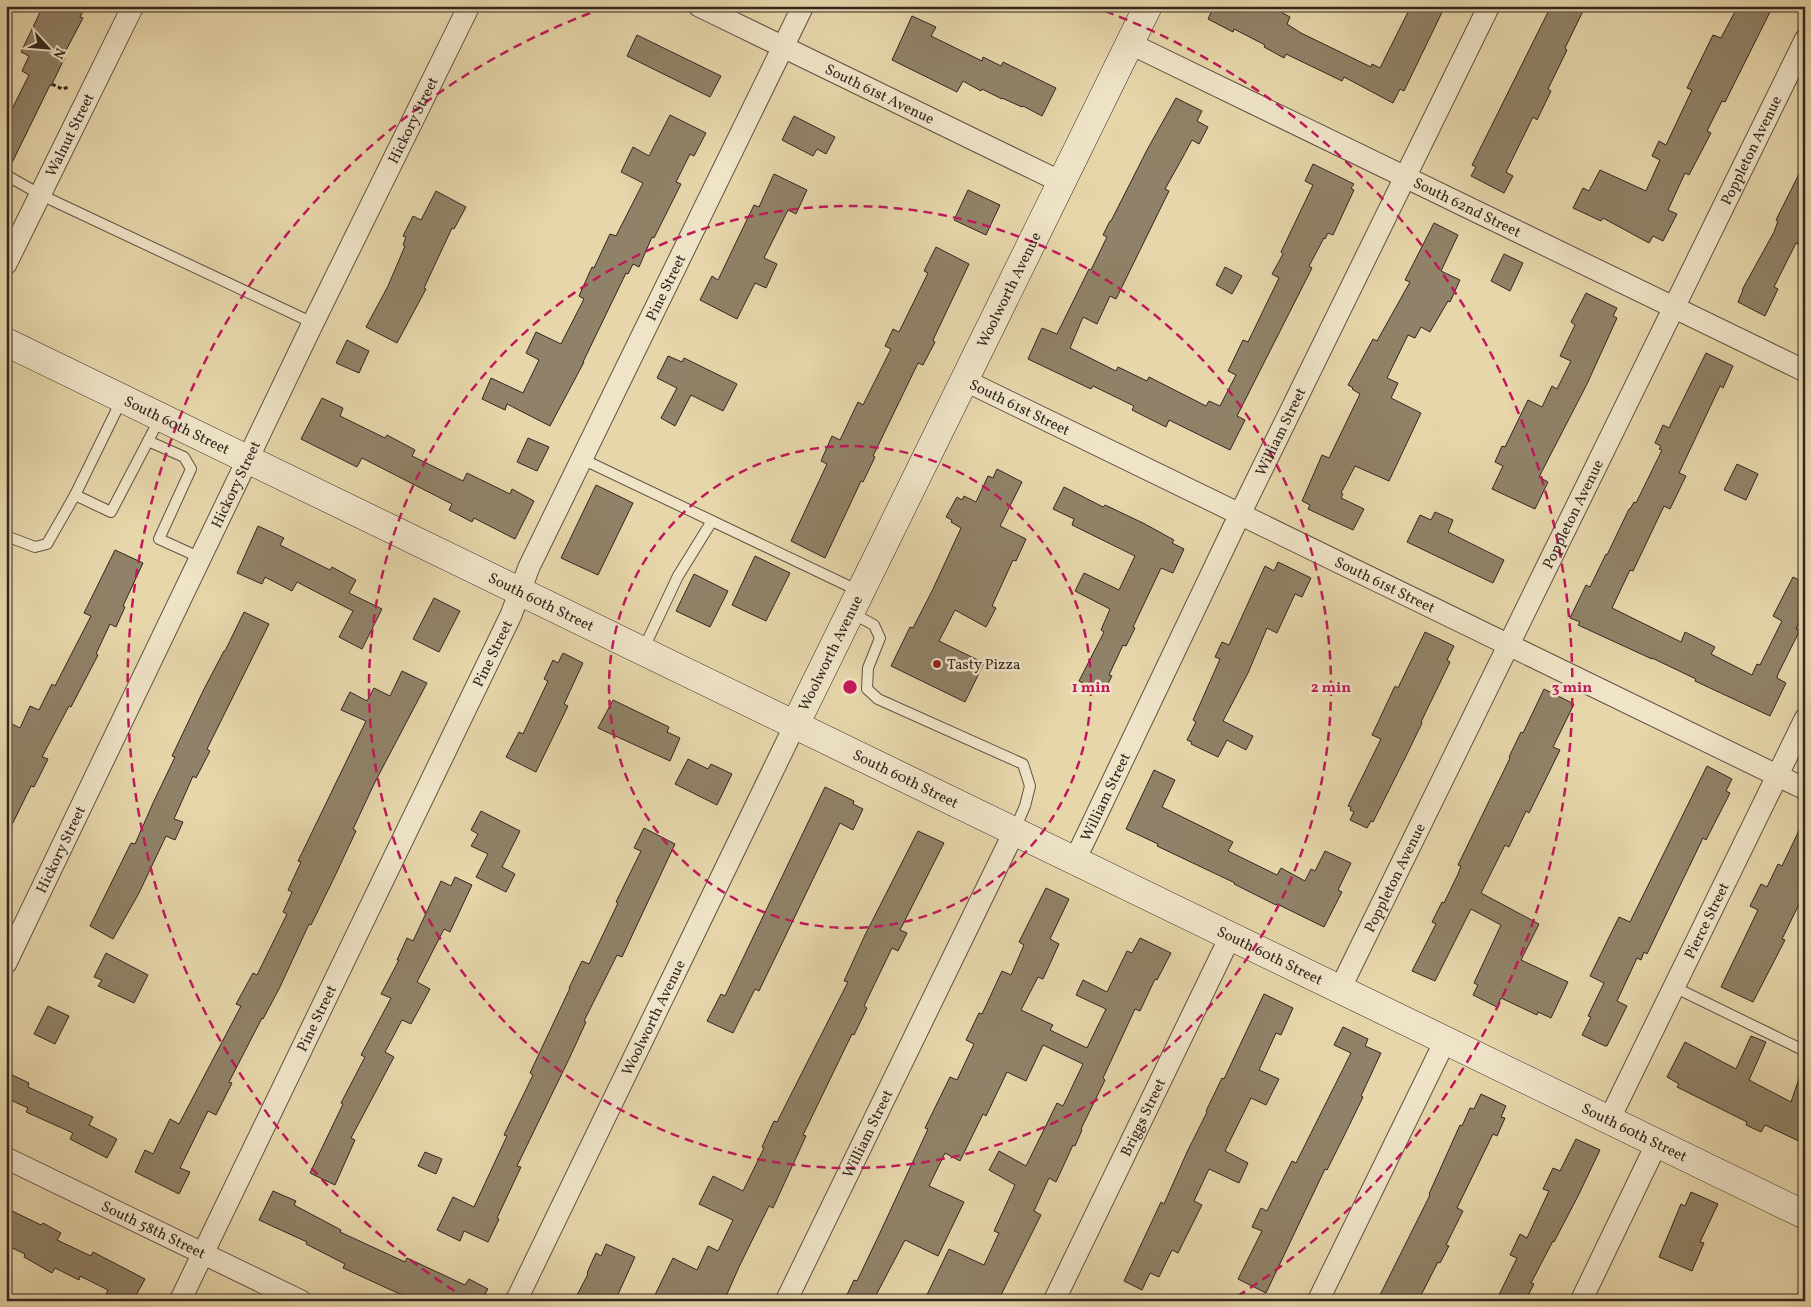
<svg xmlns="http://www.w3.org/2000/svg" width="1811" height="1307" viewBox="0 0 1811 1307" font-family="Vollkorn,serif">
<rect width="100%" height="100%" fill="#e6d6aa"/>
<filter id="stains"><feTurbulence type="fractalNoise" baseFrequency=".004" numOctaves="4"/><feColorMatrix values="0 0 0 0 .2 0 0 0 0 .09 0 0 0 0 .02 0 0 0 .5 -.17"/></filter>
<radialGradient id="worn" r=".72"><stop offset=".6" stop-color="#630" stop-opacity="0"/><stop offset="1" stop-color="#630" stop-opacity=".3"/></radialGradient>
<g fill="#908268" stroke="#322620">
<polygon points="43,6 86,6 80,17 83,18 63,56 65,57 51,86 50,85 9,169 6,168 6,121 29,75 22,71 29,56 21,52"/>
<polygon points="1214,6 1270,6 1290,17 1287,24 1301,33 1371,67 1372,64 1380,68 1411,6 1445,6 1404,91 1400,89 1393,103 1344,77 1342,81 1286,54 1284,58 1264,47 1265,45 1234,29 1233,32 1208,19"/>
<polygon points="1551,6 1573,6 1583,11 1565,48 1567,50 1548,89 1551,91 1537,120 1533,117 1506,172 1513,176 1504,193 1471,176 1476,167 1472,165"/>
<polygon points="1738,6 1760,6 1770,12 1725,102 1722,101 1707,131 1711,133 1689,175 1685,173 1668,210 1677,214 1663,241 1653,236 1649,243 1603,218 1601,221 1573,208 1583,188 1589,191 1600,170 1646,191 1660,160 1652,156 1659,141 1666,145 1692,90 1687,88 1713,35 1721,38"/>
<polygon points="912,16 936,27 931,36 982,61 983,57 1001,66 1003,62 1056,88 1042,116 1023,106 1022,107 1002,98 1002,99 982,89 981,91 963,81 957,92 892,60"/>
<polygon points="637,35 721,76 710,97 627,56"/>
<polygon points="1176,98 1202,111 1197,121 1208,127 1199,144 1192,140 1184,155 1165,189 1169,191 1116,299 1110,296 1097,324 1083,317 1070,348 1116,371 1118,367 1147,381 1149,377 1206,406 1209,401 1220,406 1236,375 1228,371 1243,340 1248,342 1279,278 1272,274 1283,254 1281,252 1313,185 1305,181 1313,164 1354,184 1351,188 1354,190 1333,235 1328,233 1325,239 1324,238 1309,266 1312,268 1237,416 1245,420 1230,450 1169,420 1166,427 1132,410 1134,406 1093,386 1091,389 1028,359 1042,328 1057,334 1089,269 1091,270 1107,237 1103,235 1110,221 1111,221 1147,150"/>
<polygon points="670,115 706,133 694,156 690,154 676,182 681,184 654,238 652,237 639,267 633,264 628,274 626,273 583,362 584,362 550,426 507,404 505,410 482,399 491,378 523,393 539,360 526,353 536,332 561,344 584,299 579,296 592,267 594,268 610,234 616,236 643,183 621,172 633,147 649,156"/>
<polygon points="794,116 835,137 826,154 817,149 813,156 782,140"/>
<polygon points="1805,162 1805,247 1796,243 1774,287 1778,289 1765,316 1738,302 1743,290 1742,290 1774,232 1778,221 1776,220"/>
<polygon points="774,174 807,190 796,214 788,210 764,258 777,264 766,288 755,283 737,319 700,300 712,276 718,280 754,205 759,207"/>
<polygon points="968,190 1000,205 986,235 954,220"/>
<polygon points="436,191 466,207 454,229 452,228 424,288 426,289 397,343 366,327 388,286 405,246 403,245 406,237 403,236 413,216 421,220"/>
<polygon points="1434,223 1458,235 1441,271 1460,280 1450,302 1448,301 1430,332 1421,327 1415,338 1408,335 1387,378 1398,383 1391,398 1421,413 1389,481 1355,466 1341,493 1343,494 1341,498 1364,509 1353,530 1308,509 1310,505 1302,501 1322,455 1329,458 1360,394 1352,389 1353,388 1348,385 1373,339 1377,341 1410,282 1405,280"/>
<polygon points="936,247 969,264 933,340 935,342 923,365 918,363 873,456 875,457 863,482 861,481 825,558 791,541 827,464 821,461 832,436 840,440 858,402 863,405 891,349 885,346 893,329 899,332 928,273 924,271"/>
<polygon points="1504,254 1523,263 1510,291 1491,281"/>
<polygon points="1225,267 1242,276 1232,294 1216,285"/>
<polygon points="1586,293 1617,308 1613,316 1617,318 1587,384 1539,477 1548,482 1535,509 1492,489 1503,466 1495,462 1502,446 1505,447 1528,400 1542,407 1552,386 1557,389 1571,361 1560,356 1575,325 1571,322"/>
<polygon points="347,340 369,351 359,373 336,363"/>
<polygon points="1706,353 1733,366 1723,388 1720,386 1679,473 1686,476 1670,509 1664,506 1633,571 1630,570 1612,608 1681,642 1685,632 1715,647 1711,654 1752,675 1757,664 1760,665 1782,621 1773,616 1793,577 1805,583 1805,611 1796,629 1800,630 1778,674 1777,678 1786,683 1770,716 1695,681 1696,679 1652,658 1652,659 1578,625 1580,622 1570,618 1586,585 1590,587 1606,554 1607,555 1629,509 1630,509 1634,502 1636,503 1662,450 1659,449 1661,446 1655,443 1663,425 1669,428"/>
<polygon points="668,356 682,362 684,358 737,384 723,411 691,395 675,426 661,418 677,388 657,378"/>
<polygon points="322,398 343,408 340,416 385,438 387,435 415,450 412,456 463,481 467,473 510,494 512,489 534,501 515,539 474,518 472,522 449,510 452,504 362,458 357,467 301,439"/>
<polygon points="528,438 549,447 537,471 517,462"/>
<polygon points="1737,464 1758,474 1746,500 1724,490"/>
<polygon points="997,469 1022,482 1000,526 1026,539 1016,561 1013,560 992,606 996,608 986,627 955,610 939,641 984,663 965,702 891,666 910,627 913,628 933,589 961,528 951,522 952,520 946,517 957,497 962,500 964,496 976,502 988,476 993,478"/>
<polygon points="596,485 633,503 598,575 561,558"/>
<polygon points="1064,487 1103,507 1105,505 1143,523 1174,540 1172,543 1184,549 1173,573 1161,568 1133,627 1135,628 1126,646 1123,645 1109,675 1112,676 1103,693 1079,681 1104,632 1101,630 1110,609 1075,591 1084,573 1119,590 1135,556 1072,525 1074,519 1053,509"/>
<polygon points="1435,512 1453,520 1448,532 1504,560 1493,583 1407,542 1420,515 1431,520"/>
<polygon points="258,526 284,538 280,545 330,570 332,567 356,580 349,593 382,609 362,649 339,637 353,611 297,582 292,591 265,577 262,584 237,573"/>
<polygon points="115,550 143,563 123,606 125,607 116,627 110,624 96,654 98,655 71,707 69,706 42,757 48,759 34,787 31,786 6,837 6,721 20,728 30,706 39,710 52,684 55,686 91,616 84,613"/>
<polygon points="755,556 790,573 766,621 732,605"/>
<polygon points="1278,562 1311,578 1302,597 1295,594 1277,633 1267,628 1248,673 1223,721 1253,736 1246,750 1227,740 1218,757 1191,744 1192,742 1187,740 1196,722 1193,720 1220,659 1215,657 1222,642 1229,645 1265,566 1274,571"/>
<polygon points="694,574 728,591 710,627 676,611"/>
<polygon points="434,598 460,611 439,652 413,639"/>
<polygon points="244,612 269,624 207,749 210,751 196,778 193,776 174,819 183,822 175,840 166,836 139,893 113,939 90,926 131,843 135,844 153,803 175,757 172,756 204,689 224,651 225,651"/>
<polygon points="1425,632 1454,646 1447,660 1450,662 1421,722 1422,723 1408,752 1373,822 1371,821 1367,828 1350,820 1354,812 1350,810 1351,807 1348,806 1381,739 1372,735 1395,686 1398,688"/>
<polygon points="563,653 583,663 564,704 568,706 536,772 506,757 519,732 523,734 548,681 544,679 553,660 558,663"/>
<polygon points="402,671 427,683 375,782 353,829 356,831 334,878 311,925 309,924 280,987 263,1019 262,1018 229,1082 232,1083 216,1115 208,1111 180,1168 190,1172 179,1194 135,1172 145,1150 153,1154 170,1119 179,1124 241,1006 236,1004 253,973 257,975 287,914 283,912 292,892 288,890 301,862 298,861 366,721 341,710 350,692 367,701 374,688 390,696"/>
<polygon points="1544,689 1574,704 1553,747 1560,750 1529,813 1526,811 1509,847 1505,845 1481,893 1539,924 1521,960 1568,982 1551,1018 1538,1012 1537,1015 1501,998 1497,1007 1473,995 1478,985 1474,983 1501,925 1471,909 1435,981 1412,971 1436,924 1432,922 1442,902 1444,903 1458,874 1461,866 1458,865 1510,758 1509,757 1521,732 1523,733"/>
<polygon points="613,700 669,727 667,732 680,738 670,761 598,728"/>
<polygon points="688,759 708,769 711,764 732,774 717,805 675,784"/>
<polygon points="1707,766 1732,779 1726,791 1730,793 1706,840 1703,838 1647,954 1644,952 1641,960 1637,958 1617,1001 1627,1006 1607,1046 1605,1046 1582,1035 1591,1017 1588,1016 1604,983 1590,976 1619,917 1630,922"/>
<polygon points="1154,770 1175,780 1162,807 1233,842 1228,851 1277,875 1281,868 1305,881 1311,869 1315,871 1325,851 1351,863 1338,890 1342,892 1324,927 1277,904 1276,905 1234,884 1235,883 1157,846 1158,844 1126,829"/>
<polygon points="825,787 854,801 853,804 863,809 853,830 840,823 759,991 755,989 733,1033 707,1021 721,994 725,996"/>
<polygon points="481,811 520,831 502,867 515,874 506,892 476,877 488,854 471,846 478,834 471,830"/>
<polygon points="1805,818 1805,892 1782,939 1785,940 1753,1002 1721,987 1758,910 1750,906 1761,884 1767,887 1778,864 1782,866"/>
<polygon points="644,828 675,844 622,957 617,955 584,1021 586,1022 569,1059 517,1166 521,1167 497,1218 499,1219 488,1242 464,1231 460,1241 437,1230 453,1197 474,1207 507,1136 504,1135 533,1075 530,1073 570,988 569,988 582,961 589,964 618,903 616,902 641,851 634,848"/>
<polygon points="918,831 944,843 900,930 907,933 898,951 892,948 864,1006 867,1008 854,1035 852,1034 803,1135 806,1136 773,1208 769,1206 739,1267 724,1301 652,1301 673,1258 697,1270 708,1246 718,1251 733,1220 699,1204 713,1176 743,1191 764,1148 762,1147 774,1121 777,1122 848,982 844,981 865,935"/>
<polygon points="455,877 472,885 450,932 444,929 417,982 430,989 411,1024 402,1020 385,1052 394,1057 351,1138 355,1140 335,1185 310,1173 343,1104 341,1103 365,1057 361,1055 391,998 381,994 399,960 397,960 407,938 413,941 441,881 451,886"/>
<polygon points="1046,888 1069,899 1050,939 1059,944 1043,979 1038,977 1021,1010 1053,1025 1050,1030 1087,1048 1106,1009 1076,995 1083,980 1107,992 1127,951 1132,953 1140,938 1171,953 1157,980 1155,979 1140,1011 1135,1009 1103,1078 1105,1080 1081,1129 1082,1130 1075,1146 1073,1145 1056,1182 1049,1178 1034,1211 1041,1215 998,1301 924,1301 949,1249 984,1265 999,1233 994,1231 1015,1185 989,1170 999,1151 1026,1166 1057,1103 1063,1106 1083,1064 1043,1045 1026,1081 1007,1072 986,1116 983,1114 960,1161 945,1153 929,1186 964,1202 938,1256 905,1240 873,1301 844,1301 854,1280 857,1281 879,1235 928,1129 925,1128 950,1077 957,1080 974,1044 966,1040 979,1013 982,1014 1002,971 1011,975 1024,945 1019,942"/>
<polygon points="106,953 148,975 134,1003 98,986 102,980 94,977"/>
<polygon points="1264,994 1293,1008 1281,1035 1276,1033 1259,1070 1279,1079 1266,1105 1251,1098 1225,1151 1248,1163 1239,1183 1209,1169 1194,1201 1202,1205 1178,1253 1172,1250 1159,1277 1150,1273 1142,1290 1124,1281 1161,1202 1164,1204 1187,1152 1207,1112 1206,1111 1222,1078 1224,1079"/>
<polygon points="48,1006 69,1016 55,1044 34,1034"/>
<polygon points="1343,1027 1368,1039 1365,1046 1381,1053 1361,1096 1363,1097 1345,1134 1327,1170 1325,1169 1266,1293 1238,1279 1262,1231 1252,1227 1261,1208 1267,1211 1292,1161 1296,1163 1351,1053 1334,1045"/>
<polygon points="1751,1036 1766,1042 1749,1080 1791,1102 1802,1070 1805,1071 1805,1144 1765,1125 1761,1132 1746,1125 1747,1122 1677,1087 1679,1084 1667,1077 1685,1042 1736,1069"/>
<polygon points="6,1072 29,1083 28,1087 93,1117 89,1125 117,1139 107,1158 70,1139 73,1133 26,1112 28,1108 6,1098"/>
<polygon points="1481,1094 1506,1106 1501,1117 1505,1118 1497,1136 1493,1134 1457,1208 1463,1211 1446,1245 1449,1246 1440,1263 1438,1262 1418,1301 1377,1301 1430,1195 1429,1194 1460,1125 1462,1126 1470,1108 1474,1109"/>
<polygon points="1576,1139 1600,1150 1578,1196 1554,1242 1553,1241 1531,1283 1534,1284 1525,1301 1496,1301 1517,1258 1510,1255 1520,1234 1527,1238 1549,1191 1543,1189 1553,1168 1560,1171"/>
<polygon points="425,1152 442,1159 436,1174 418,1166"/>
<polygon points="273,1191 296,1201 294,1205 341,1230 340,1232 405,1262 407,1258 465,1285 469,1279 488,1289 485,1294 499,1301 415,1301 343,1268 345,1264 306,1244 307,1242 259,1220"/>
<polygon points="1691,1192 1718,1204 1700,1242 1704,1243 1692,1271 1659,1257 1681,1204 1685,1206"/>
<polygon points="6,1208 41,1225 43,1223 61,1233 57,1240 91,1256 93,1252 145,1279 133,1301 103,1301 108,1290 80,1276 79,1280 55,1268 52,1273 24,1257 25,1254 6,1245"/>
<polygon points="606,1244 635,1257 615,1301 574,1301 588,1274 587,1273 596,1253 601,1256"/>
</g>
<g fill="none" stroke-linecap="round" stroke-linejoin="round">
<g stroke="#5f5242" stroke-width="12">
<g id="lane">
<polyline points="6,175 41,195 313,323"/>
<polyline points="122,399 75,495 111,512 160,418"/>
<polyline points="148,441 184,457 191,469 159,539 201,558"/>
<polyline points="582,459 859,591"/>
<polyline points="6,536 35,547 47,544 75,495"/>
<polyline points="852,613 874,625 880,638 868,668 867,689 878,699 1023,764 1030,786 1025,806 1015,829"/>
<polyline points="643,650 678,576 712,521"/>
<polyline points="1674,987 1805,1051"/>
</g>
</g>
<g stroke="#5f5242" stroke-width="23">
<g id="street">
<path id="s1" d="M 699,6 L 1061,182"/>
<path id="s2" d="M 1129,43 L 1805,371"/>
<path id="s3" d="M 6,264 L 133,6"/>
<path id="s4" d="M 964,380 L 1805,789"/>
<path id="s5" d="M 1075,860 L 1240,514 L 1489,6"/>
<path id="s6" d="M 6,963 L 313,323 L 469,6"/>
<path id="s7" d="M 1340,989 L 1805,40"/>
<path id="s8" d="M 1609,1120 L 1805,719"/>
<path id="s9" d="M 6,1158 L 301,1301"/>
<path id="s10" d="M 180,1301 L 511,615 L 529,567 L 803,6"/>
<path id="s11" d="M 516,1301 L 795,725"/>
<path id="s12" d="M 786,1301 L 1015,830"/>
<path id="s13" d="M 1054,1301 L 1231,935"/>
<polyline points="1318,1301 1445,1041"/>
<polyline points="1581,1301 1657,1143"/>
</g>
</g>
<g stroke="#322620" stroke-width="29">
<g id="secondary">
<path id="s14" d="M 6,342 L 1805,1215"/>
<path id="s15" d="M 795,725 L 1148,6"/>
</g>
</g>
<polyline stroke="#322620" stroke-width="3" stroke-dasharray="4 2.5" stroke-linecap="butt" points="52,84 62,89 69,87"/>
<use href="#lane" stroke="#efe4c8" stroke-width="10"/>
<use href="#street" stroke="#efe4c8" stroke-width="21"/>
<use href="#secondary" stroke="#efe4c8" stroke-width="28"/>
</g>
<g fill="none" stroke="#c2185b" stroke-width="2.5" stroke-dasharray="9 6">
<circle cx="850" cy="687" r="241"/>
<circle cx="850" cy="687" r="481"/>
<path d="M467 1299A722 722 0 0 1 609 6M1091 6A722 722 0 0 1 1233 1299"/>
</g>
<circle fill="#8f2418" stroke="#efe4c8" stroke-width="2" cx="937" cy="664" r="5"/>
<g text-anchor="middle" stroke-width="5" stroke-linejoin="round" paint-order="stroke">
<g font-size="15" fill="#322620" stroke="#efe4c8">
<text dy="5" stroke="none"><textPath href="#s1" startOffset="201">South 61st Avenue</textPath></text>
<text dy="5" stroke="none"><textPath href="#s6" startOffset="936">Hickory Street</textPath></text>
<text dy="5" stroke="none"><textPath href="#s3" startOffset="144">Walnut Street</textPath></text>
<text dy="5" stroke="none"><textPath href="#s7" startOffset="934">Poppleton Avenue</textPath></text>
<text dy="5" stroke="none"><textPath href="#s2" startOffset="376">South 62nd Street</textPath></text>
<text dy="5" stroke="none"><textPath href="#s10" startOffset="1124">Pine Street</textPath></text>
<text dy="5" stroke="none"><textPath href="#s15" startOffset="485">Woolworth Avenue</textPath></text>
<text dy="5" stroke="none"><textPath href="#s4" startOffset="62">South 61st Street</textPath></text>
<text dy="5" stroke="none"><textPath href="#s14" startOffset="190">South 60th Street</textPath></text>
<text dy="5" stroke="none"><textPath href="#s5" startOffset="475">William Street</textPath></text>
<text dy="5" stroke="none"><textPath href="#s6" startOffset="531">Hickory Street</textPath></text>
<text dy="5" stroke="none"><textPath href="#s7" startOffset="529">Poppleton Avenue</textPath></text>
<text dy="5" stroke="none"><textPath href="#s4" startOffset="468">South 61st Street</textPath></text>
<text dy="5" stroke="none"><textPath href="#s14" startOffset="595">South 60th Street</textPath></text>
<text dy="5" stroke="none"><textPath href="#s15" startOffset="80">Woolworth Avenue</textPath></text>
<text dy="5" stroke="none"><textPath href="#s10" startOffset="719">Pine Street</textPath></text>
<text dy="5" stroke="none"><textPath href="#s14" startOffset="1000">South 60th Street</textPath></text>
<text dy="5" stroke="none"><textPath href="#s5" startOffset="70">William Street</textPath></text>
<text dy="5" stroke="none"><textPath href="#s6" startOffset="126">Hickory Street</textPath></text>
<text dy="5" stroke="none"><textPath href="#s7" startOffset="124">Poppleton Avenue</textPath></text>
<text dy="5" stroke="none"><textPath href="#s8" startOffset="222">Pierce Street</textPath></text>
<text dy="5" stroke="none"><textPath href="#s14" startOffset="1405">South 60th Street</textPath></text>
<text dy="5" stroke="none"><textPath href="#s11" startOffset="315">Woolworth Avenue</textPath></text>
<text dy="5" stroke="none"><textPath href="#s10" startOffset="314">Pine Street</textPath></text>
<text dy="5" stroke="none"><textPath href="#s13" startOffset="204">Briggs Street</textPath></text>
<text dy="5" stroke="none"><textPath href="#s14" startOffset="1810">South 60th Street</textPath></text>
<text dy="5" stroke="none"><textPath href="#s12" startOffset="186">William Street</textPath></text>
<text dy="5" stroke="none"><textPath href="#s9" startOffset="164">South 58th Street</textPath></text>
</g>
<g font-size="15" fill="#322620" stroke="#efe4c8" text-anchor="start">
<text x="947" y="669">Tasty Pizza</text>
</g>
</g>
<circle cx="850" cy="687" r="8" fill="#c2185b" stroke="#efe4c8" stroke-width="2.5"/>
<g font-size="15" text-anchor="middle" font-weight="bold" fill="#c2185b" stroke="#efe4c8" stroke-width="5" stroke-linejoin="round" paint-order="stroke">
<text x="1091" y="692">1 min</text>
<text x="1331" y="692">2 min</text>
<text x="1572" y="692">3 min</text>
</g>
<rect width="1811" height="1307" fill="none" stroke="#e6d6aa" stroke-width="25"/>
<rect x="8" y="8" width="1796" height="1292" fill="none" stroke="#322620" stroke-width="2.5"/>
<rect x="12" y="12" width="1786" height="1282" fill="none" stroke="#322620"/>
<g transform="translate(48 48) rotate(116)" stroke="#efe4c8" stroke-width="4" paint-order="stroke">
<path d="M0-4L9 19L0 12L-9 19Z" fill="#322620"/>
<text y="-8" font-size="14" font-weight="bold" text-anchor="middle" fill="#322620">N</text>
</g>
<rect width="100%" height="100%" filter="url(#stains)"/>
<rect width="100%" height="100%" fill="url(#worn)"/>
</svg>
